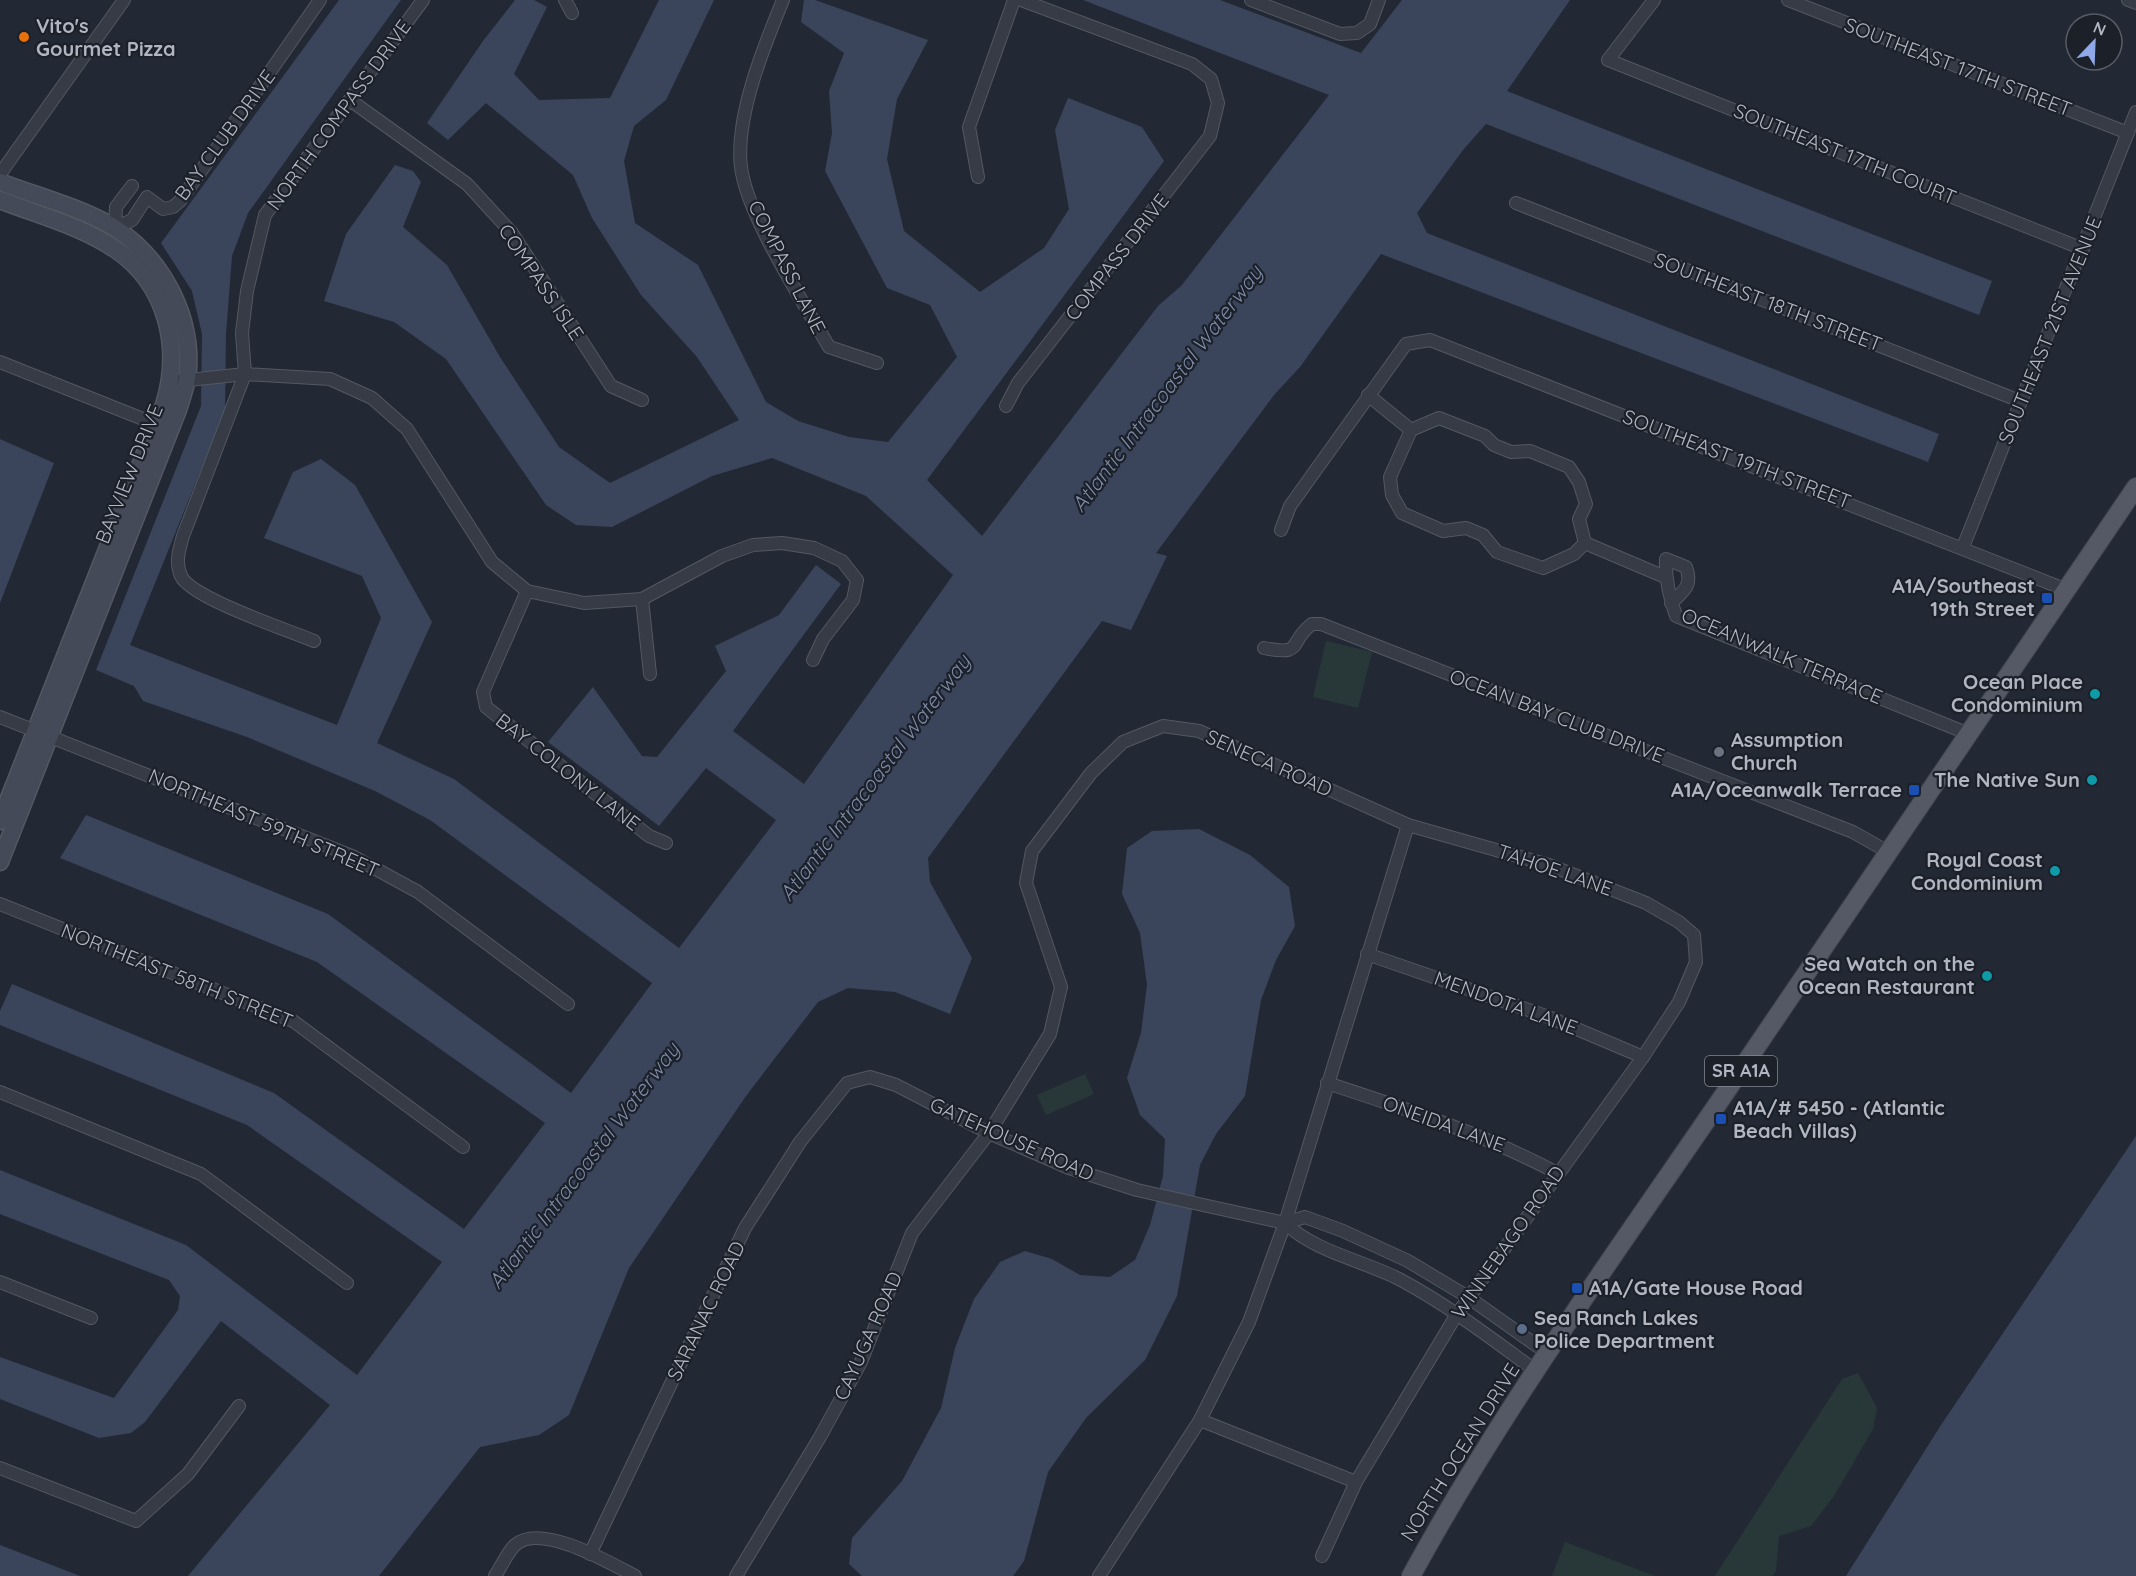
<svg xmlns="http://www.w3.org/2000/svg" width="2136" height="1576" viewBox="0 0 2136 1576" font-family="Quicksand,sans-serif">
<rect width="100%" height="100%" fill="#232934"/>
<g fill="#283839">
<polygon points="1326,641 1372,652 1358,708 1313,697"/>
<polygon points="1085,1074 1094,1094 1046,1115 1037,1095"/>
<polygon points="1858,1373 1877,1408 1873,1429 1834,1496 1811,1526 1779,1536 1776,1571 1772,1576 1715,1576 1842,1379"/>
<polygon points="1565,1542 1655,1576 1552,1576"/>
</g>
<g fill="#3a455b">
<polygon points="339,0 401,0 248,213 232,256 226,334 225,410 130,645 337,725 381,618 362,576 264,538 293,472 321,459 355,485 432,622 377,743 454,779 679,948 776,820 706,768 659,826 548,742 593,687 642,756 657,757 726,671 715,646 779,615 816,565 841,584 733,731 804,784 953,575 866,496 772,458 712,476 612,527 576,525 546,505 446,359 394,322 324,301 346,234 395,165 413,171 421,182 403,227 447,265 500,357 559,447 610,483 739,420 697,357 641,295 592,218 573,175 486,103 448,140 427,123 483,41 515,0 534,0 547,7 514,74 539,100 610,98 659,0 714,0 666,100 634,126 624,161 635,223 698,265 766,402 798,421 849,437 888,442 957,357 930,305 887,288 825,171 832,133 829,91 844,53 801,22 804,0 815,0 928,40 897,99 887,159 904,231 980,292 1044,248 1069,209 1055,130 1068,98 1142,127 1164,161 927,480 982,536 1158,306 1182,285 1329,95 1083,0 1220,0 1361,53 1402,0 1570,0 1507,91 1992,281 1979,315 1486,124 1463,150 1417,213 1427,233 1939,434 1928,462 1381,254 1300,367 1274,395 1156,553 1167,556 1131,630 1102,621 928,858 930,882 972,958 950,1014 895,992 848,988 818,1002 746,1096 629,1268 569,1415 539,1435 480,1447 379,1576 188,1576 330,1405 221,1321 145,1422 131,1433 99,1438 0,1399 0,1357 114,1398 178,1310 180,1296 169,1280 0,1214 0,1170 186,1245 357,1375 442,1262 247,1125 0,1025 0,1011 12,984 274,1093 464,1229 545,1123 317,962 60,858 86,815 328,914 571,1093 652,983 430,820 375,791 247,737 143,701 134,686 96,670 201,406 202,334 192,291 161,243"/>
<polygon points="0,439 54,463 0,603"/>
<polygon points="1199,829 1250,855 1289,887 1295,926 1276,960 1261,1000 1245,1096 1216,1134 1200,1165 1177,1296 1145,1360 1086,1418 1048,1472 1024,1561 1013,1576 862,1576 849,1564 852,1538 902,1481 941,1408 955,1348 974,1299 1000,1262 1025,1251 1052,1259 1080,1275 1110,1277 1135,1260 1150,1225 1163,1176 1165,1139 1140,1115 1127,1078 1141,1033 1147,985 1140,933 1122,894 1127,848 1152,831"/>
<polygon points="2136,1136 2136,1576 1846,1576 1941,1425"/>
<polygon points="0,1545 80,1576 0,1576"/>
</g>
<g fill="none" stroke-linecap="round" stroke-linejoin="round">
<g stroke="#535862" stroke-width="14">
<g id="street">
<polyline points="565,0 572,13"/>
<path d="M 783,0 C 764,46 735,117 741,167 C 747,216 803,301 829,347 L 877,363"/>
<polyline points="1251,0 1340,34 1357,33 1370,24 1379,0"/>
<polyline points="1654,0 1608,60 2083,249"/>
<polyline points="1788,0 2128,133"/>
<polyline points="2128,0 2136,3"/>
<polyline points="350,100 467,184 512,233 611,386 642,400"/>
<polyline points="0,174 124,0"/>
<polyline points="978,177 969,127 1014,0"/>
<polyline points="132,186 116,207 115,228 132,220 147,197 163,209 173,207 180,201 320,0"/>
<polyline points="1516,203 2020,401"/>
<polyline points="0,362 163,427"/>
<polyline points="179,381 245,374 330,379 372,398 407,429 492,562 527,591 584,603 642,599 722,556 753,545 782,543 814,548 842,561 857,580 853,600 823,639 813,660"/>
<polyline points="1368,395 1411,430 1439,418 1485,436 1494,445 1511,452 1530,451 1569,467 1579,482 1586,504 1579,519 1585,543"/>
<polyline points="1006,406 1018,383 1210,136 1218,103 1211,79 1192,64 1021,0"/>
<polyline points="1411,430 1390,477 1392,495 1402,513 1443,531 1466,528 1483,535 1497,552 1543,568 1574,554 1585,543"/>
<polyline points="1281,530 1290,506 1406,344 1430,340 2067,590"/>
<polyline points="1585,543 1665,577"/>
<polyline points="1963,547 2136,112"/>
<polyline points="527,591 483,692 486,707 649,836 666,843"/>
<polyline points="642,599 650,674"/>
<path d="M 1671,603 C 1684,591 1693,585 1686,567 L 1666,559 C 1665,579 1669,596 1676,616 L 1969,734"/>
<path d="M 314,641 C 288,630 191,598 181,576 C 175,562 179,550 183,536 L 245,374 L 242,333 L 247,291 L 265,215 L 423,0"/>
<path d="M 1264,648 C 1305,656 1287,643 1312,624 L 1321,624 L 1853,832 L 1890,853"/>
<polyline points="0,717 352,856 418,892 568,1004"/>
<polyline points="0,904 293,1021 463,1147"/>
<polyline points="1367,954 1546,1016 1643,1057"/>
<path d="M 1327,1083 C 1406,1109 1484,1134 1557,1173"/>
<polyline points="0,1092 201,1174 347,1283"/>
<path d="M 1285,1223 C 1315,1252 1362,1260 1399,1279 C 1448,1305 1492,1339 1536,1371"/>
<polyline points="0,1282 91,1318"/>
<polyline points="1200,1420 1356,1482"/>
<polyline points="0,1468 136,1521 188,1474 239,1406"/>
<polyline points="590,1554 745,1228 800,1142 847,1083 870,1077 896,1085 989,1133 1069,1168 1137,1190 1203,1205 1285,1223 1305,1217 1343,1231 1408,1261 1468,1297 1547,1353"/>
<path d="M 495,1576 C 501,1567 507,1553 515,1545 C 541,1522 610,1563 635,1576"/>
<polyline points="736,1576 820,1437 861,1362 912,1233 989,1133 1050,1034 1061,987 1026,883 1032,851 1091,773 1123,742 1163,726 1199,731 1408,825 1549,865 1646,903 1679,922 1694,935 1696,962 1679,1002 1643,1057 1457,1314 1356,1482 1322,1556"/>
<polyline points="1099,1576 1200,1420 1249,1322 1285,1223 1408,825"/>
</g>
</g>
<g stroke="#535862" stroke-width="19">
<g id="secondary">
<path d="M 0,182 C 36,196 83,208 115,228 C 164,260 195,321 187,379 C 185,389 181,400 178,410 L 0,862"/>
<path d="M 0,200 C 38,215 81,226 115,249 C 167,284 182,347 164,405 L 0,821"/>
</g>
</g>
<g stroke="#3f444e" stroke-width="20">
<path id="primary" d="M 1411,1576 C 1501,1411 1613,1257 1719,1102 C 1859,898 1998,693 2136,487"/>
</g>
<use href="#street" stroke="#363b45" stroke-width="12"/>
<use href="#secondary" stroke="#444a57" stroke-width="16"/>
<use href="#primary" stroke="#545965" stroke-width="18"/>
</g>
<circle fill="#e8710a" stroke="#1b2029" stroke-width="2" cx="24" cy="37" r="6"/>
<g fill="#1a4fb4" stroke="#1b2029" stroke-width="2">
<rect x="2041" y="592" width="12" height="12" rx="3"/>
<rect x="1908" y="784" width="12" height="12" rx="3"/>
<rect x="1715" y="1113" width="12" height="12" rx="3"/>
<rect x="1571" y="1282" width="12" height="12" rx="3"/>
</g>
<g fill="#0f9aa8" stroke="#1b2029" stroke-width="2">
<circle cx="2095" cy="694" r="6"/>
<circle cx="2092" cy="780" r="6"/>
<circle cx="2055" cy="871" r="6"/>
<circle cx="1987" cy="976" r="6"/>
</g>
<circle fill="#6b7280" stroke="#1b2029" stroke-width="2" cx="1719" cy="752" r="6"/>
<circle fill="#5c6f8a" stroke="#1b2029" stroke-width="2" cx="1522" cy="1329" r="6"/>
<g text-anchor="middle" stroke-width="4.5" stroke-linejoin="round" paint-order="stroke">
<rect fill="#1b2029" stroke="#838893" stroke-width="1.5" x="1705" y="1056" width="72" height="30" rx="4.5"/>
<g font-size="18" font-weight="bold" fill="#b0b5c1">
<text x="1741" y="1077">SR A1A</text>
</g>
<g font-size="20" font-weight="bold" fill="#b0b5c1" stroke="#1b2029" text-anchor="end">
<text x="36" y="33" text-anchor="start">Vito's<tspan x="36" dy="23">Gourmet Pizza</tspan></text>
<text x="2035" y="593">A1A/Southeast<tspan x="2035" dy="23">19th Street</tspan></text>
<text x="2083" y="689">Ocean Place<tspan x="2083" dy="23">Condominium</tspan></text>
<text x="1731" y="747" text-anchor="start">Assumption<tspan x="1731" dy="23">Church</tspan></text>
<text x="2080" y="787">The Native Sun</text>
<text x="1902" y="797">A1A/Oceanwalk Terrace</text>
<text x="2043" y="867">Royal Coast<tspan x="2043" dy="23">Condominium</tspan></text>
<text x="1975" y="971">Sea Watch on the<tspan x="1975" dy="23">Ocean Restaurant</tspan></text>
<text x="1733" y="1115" text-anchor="start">A1A/# 5450 - (Atlantic<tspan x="1733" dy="23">Beach Villas)</tspan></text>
<text x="1589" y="1295" text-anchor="start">A1A/Gate House Road</text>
<text x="1534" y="1325" text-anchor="start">Sea Ranch Lakes<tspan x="1534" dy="23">Police Department</tspan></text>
</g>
<g font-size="20" fill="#b0b5c1" stroke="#1b2029">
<text transform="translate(1958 67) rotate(21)" y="7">SOUTHEAST 17TH STREET</text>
<text transform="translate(339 115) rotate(-54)" y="7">NORTH COMPASS DRIVE</text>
<text transform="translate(225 135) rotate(-54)" y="7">BAY CLUB DRIVE</text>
<text transform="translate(1845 154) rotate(22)" y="7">SOUTHEAST 17TH COURT</text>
<text transform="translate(1117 257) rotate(-52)" y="7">COMPASS DRIVE</text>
<text transform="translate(787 267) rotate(63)" y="7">COMPASS LANE</text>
<text transform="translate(541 282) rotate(56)" y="7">COMPASS ISLE</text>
<text transform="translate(1768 302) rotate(21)" y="7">SOUTHEAST 18TH STREET</text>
<text transform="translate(2050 330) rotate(-68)" y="7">SOUTHEAST 21ST AVENUE</text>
<text transform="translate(1737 459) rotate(21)" y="7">SOUTHEAST 19TH STREET</text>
<text transform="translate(129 474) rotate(-68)" y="7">BAYVIEW DRIVE</text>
<text transform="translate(1782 656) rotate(23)" y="7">OCEANWALK TERRACE</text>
<text transform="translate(1557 716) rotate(21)" y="7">OCEAN BAY CLUB DRIVE</text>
<text transform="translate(1269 763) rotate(24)" y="7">SENECA ROAD</text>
<text transform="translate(568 772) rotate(38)" y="7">BAY COLONY LANE</text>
<text transform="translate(264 823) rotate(23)" y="7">NORTHEAST 59TH STREET</text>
<text transform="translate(1555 870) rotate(19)" y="7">TAHOE LANE</text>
<text transform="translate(177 976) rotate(22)" y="7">NORTHEAST 58TH STREET</text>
<text transform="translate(1506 1003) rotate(20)" y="7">MENDOTA LANE</text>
<text transform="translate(1444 1124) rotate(20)" y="7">ONEIDA LANE</text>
<text transform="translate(1012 1139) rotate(24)" y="7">GATEHOUSE ROAD</text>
<text transform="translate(1508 1242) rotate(-55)" y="7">WINNEBAGO ROAD</text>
<text transform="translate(706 1311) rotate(-64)" y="7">SARANAC ROAD</text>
<text transform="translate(868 1336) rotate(-66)" y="7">CAYUGA ROAD</text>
<text transform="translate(1460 1452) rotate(-58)" y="7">NORTH OCEAN DRIVE</text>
</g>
<g font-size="21" font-style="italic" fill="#7c8aa6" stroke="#1b2029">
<text transform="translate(1167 389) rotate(-53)" y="7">Atlantic Intracoastal Waterway</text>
<text transform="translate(875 778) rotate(-53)" y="7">Atlantic Intracoastal Waterway</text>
<text transform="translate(584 1166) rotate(-53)" y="7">Atlantic Intracoastal Waterway</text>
</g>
</g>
<g transform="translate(2094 42) rotate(23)"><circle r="28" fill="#1b2029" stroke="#575c66" stroke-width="1.5"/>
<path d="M0-4.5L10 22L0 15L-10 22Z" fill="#8ea9e8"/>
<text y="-9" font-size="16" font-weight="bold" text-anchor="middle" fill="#b0b5c1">N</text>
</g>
</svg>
